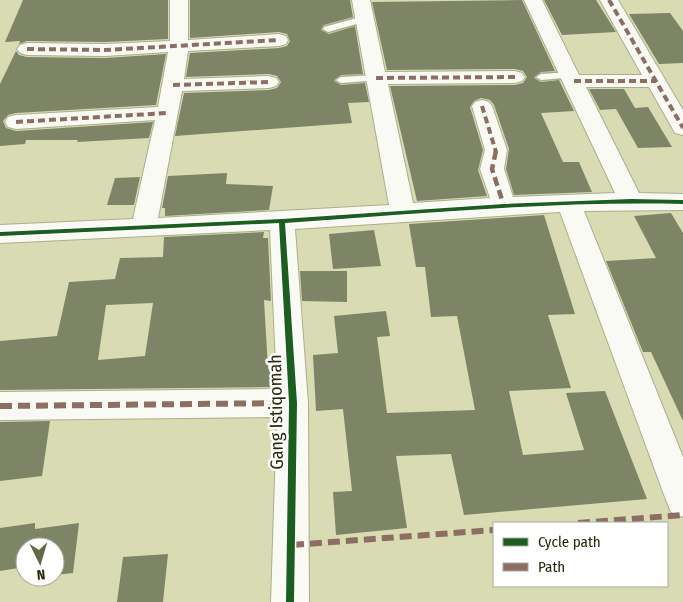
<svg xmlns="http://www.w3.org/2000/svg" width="683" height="602" viewBox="0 0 683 602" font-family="'Fira Sans Condensed',sans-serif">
<rect width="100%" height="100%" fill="#d9dcb2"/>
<g fill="#7e8567" fill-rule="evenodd">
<polygon points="23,0 168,0 168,39 105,42 27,41 19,44 20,41 5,42"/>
<polygon points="190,0 350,0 353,17 324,25 321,30 329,34 355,26 363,74 341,75 334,81 341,85 365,83 369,102 348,103 352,123 175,136 184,93 269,90 277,88 281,82 277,76 269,74 186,77 190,53 279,48 287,46 290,41 287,34 279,32 190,38"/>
<polygon points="522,0 555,71 541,72 534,78 541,82 559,80 574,111 541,113 563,162 579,162 592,192 514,195 506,169 509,149 494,105 490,100 481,98 474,101 470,107 483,150 478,170 487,196 417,201 390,86 515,85 523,83 527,77 523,71 515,69 387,70 372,2"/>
<polygon points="544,0 596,0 616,32 562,35"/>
<polygon points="670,13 683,31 683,63 659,64 629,14"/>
<polygon points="16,51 19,55 27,57 105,58 166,54 156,105 16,113 8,115 3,121 6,128 16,131 153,122 149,138 77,142 78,140 26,140 25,144 0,146 0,84"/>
<polygon points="589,89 624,89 635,108 648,107 672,147 638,148 616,109 600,110"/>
<polygon points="227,173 226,184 273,186 269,210 165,216 165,208 162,208 168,176"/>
<polygon points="140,177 134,205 107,205 115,178"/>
<polygon points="671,213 683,233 683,421 651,352 643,352 606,261 656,258 634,216"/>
<polygon points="544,215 575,314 548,315 571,388 509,391 523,455 584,450 566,393 605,391 647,499 464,515 451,454 396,456 407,528 336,535 333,492 352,491 343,409 316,411 313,355 338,353 334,316 386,311 390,336 377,337 387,413 475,410 457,316 431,317 425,267 416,267 409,224"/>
<polygon points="374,230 381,266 333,269 329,234"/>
<path d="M 264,232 L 263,238 L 268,238 L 271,301 L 264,300 L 268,369 L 270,369 L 271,387 L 0,390 L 0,341 L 57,336 L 69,282 L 115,279 L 120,258 L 163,257 L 164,237 ZM 153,303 L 145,356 L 98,360 L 106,305 Z"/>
<polygon points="300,271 347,271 347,302 302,301"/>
<polygon points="50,421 42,476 0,481 0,422"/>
<polygon points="35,523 35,529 79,523 73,573 55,575 55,547 25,547 25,567 0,571 0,528"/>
<polygon points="168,554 163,602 117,602 123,557"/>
</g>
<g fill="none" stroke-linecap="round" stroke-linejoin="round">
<g stroke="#acae8d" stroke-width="3">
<g id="lane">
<polygon points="364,16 369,19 367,21 328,32 323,29 324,27"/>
<polygon points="571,72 576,75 575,77 541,80 536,77 541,74"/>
<polygon points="376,75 381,78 380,80 341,83 336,80 341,77"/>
</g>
</g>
<g stroke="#acae8d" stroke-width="2">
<polygon id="street" points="170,0 188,0 188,40 279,34 286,36 288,40 286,44 279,46 188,51 184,79 269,76 276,78 279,82 276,86 269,88 182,91 158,218 389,205 352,0 370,0 385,72 515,71 522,73 525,77 522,81 515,83 388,84 413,203 490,198 480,169 485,150 472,106 475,102 482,100 489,102 492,106 507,150 504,169 513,197 615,193 524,0 542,0 579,75 642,75 600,0 618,0 683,110 683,135 675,133 649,87 586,87 639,193 683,194 683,210 584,211 683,457 683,517 671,512 666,500 560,212 295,229 308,403 309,602 271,602 277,417 0,420 0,392 277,389 270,230 0,243 0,225 133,219 155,120 16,129 8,127 5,122 8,117 16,115 158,107 168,52 105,56 27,55 20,53 17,49 20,45 27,43 105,44 170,41"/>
</g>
<use href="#lane" fill="#f9faf3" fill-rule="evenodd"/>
<use href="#street" fill="#f9faf3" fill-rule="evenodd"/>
<g stroke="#8d6e63" stroke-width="4" stroke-dasharray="7 4" stroke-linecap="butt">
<polyline points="609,0 683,128"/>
<polyline points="27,49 105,50 279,40"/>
<polyline points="376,78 515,77"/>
<polyline points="574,81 656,81"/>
<polyline points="173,85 269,82"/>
<polyline points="482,106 496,152"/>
<polyline points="16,122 167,113"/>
</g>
<polyline stroke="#8d6e63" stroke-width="4.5" stroke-dasharray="9 4.5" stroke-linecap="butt" points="496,151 492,169 504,206"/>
<g stroke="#8d6e63" stroke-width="6" stroke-dasharray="12 6" stroke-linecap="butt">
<polyline points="0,406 293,403"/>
<polyline points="578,523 683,515"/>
<polyline points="292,545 494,530"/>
</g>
<g stroke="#fff" stroke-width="3">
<path id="cycleway" d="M 631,199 L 683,200 L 683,204 C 550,201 417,214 285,223 L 297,403 L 294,602 L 286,602 L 289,403 L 279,223 L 0,236 L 0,232 L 282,219 L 504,204 Z"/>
</g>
<use href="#cycleway" fill="#1b5e20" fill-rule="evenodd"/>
</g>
<g text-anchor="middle" stroke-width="5" stroke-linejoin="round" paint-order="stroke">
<g font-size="18" fill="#272909" stroke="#fff">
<text transform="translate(276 412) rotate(-91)" y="6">Gang Istiqomah</text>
</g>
</g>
<rect x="493" y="522" width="175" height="65" fill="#ffffff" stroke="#a9a99d"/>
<rect x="503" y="538" width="25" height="8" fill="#1b5e20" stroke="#a9a99d"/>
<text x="538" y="547" font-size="15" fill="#272909">Cycle path</text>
<rect x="503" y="563" width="25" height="8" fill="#8d6e63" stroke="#a9a99d"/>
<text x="538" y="572" font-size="15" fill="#272909">Path</text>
<g transform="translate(40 562) rotate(175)"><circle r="24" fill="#ffffff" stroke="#a9a99d"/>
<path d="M0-4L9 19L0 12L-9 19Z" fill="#656844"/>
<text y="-8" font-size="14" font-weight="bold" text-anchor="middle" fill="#272909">N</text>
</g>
</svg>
